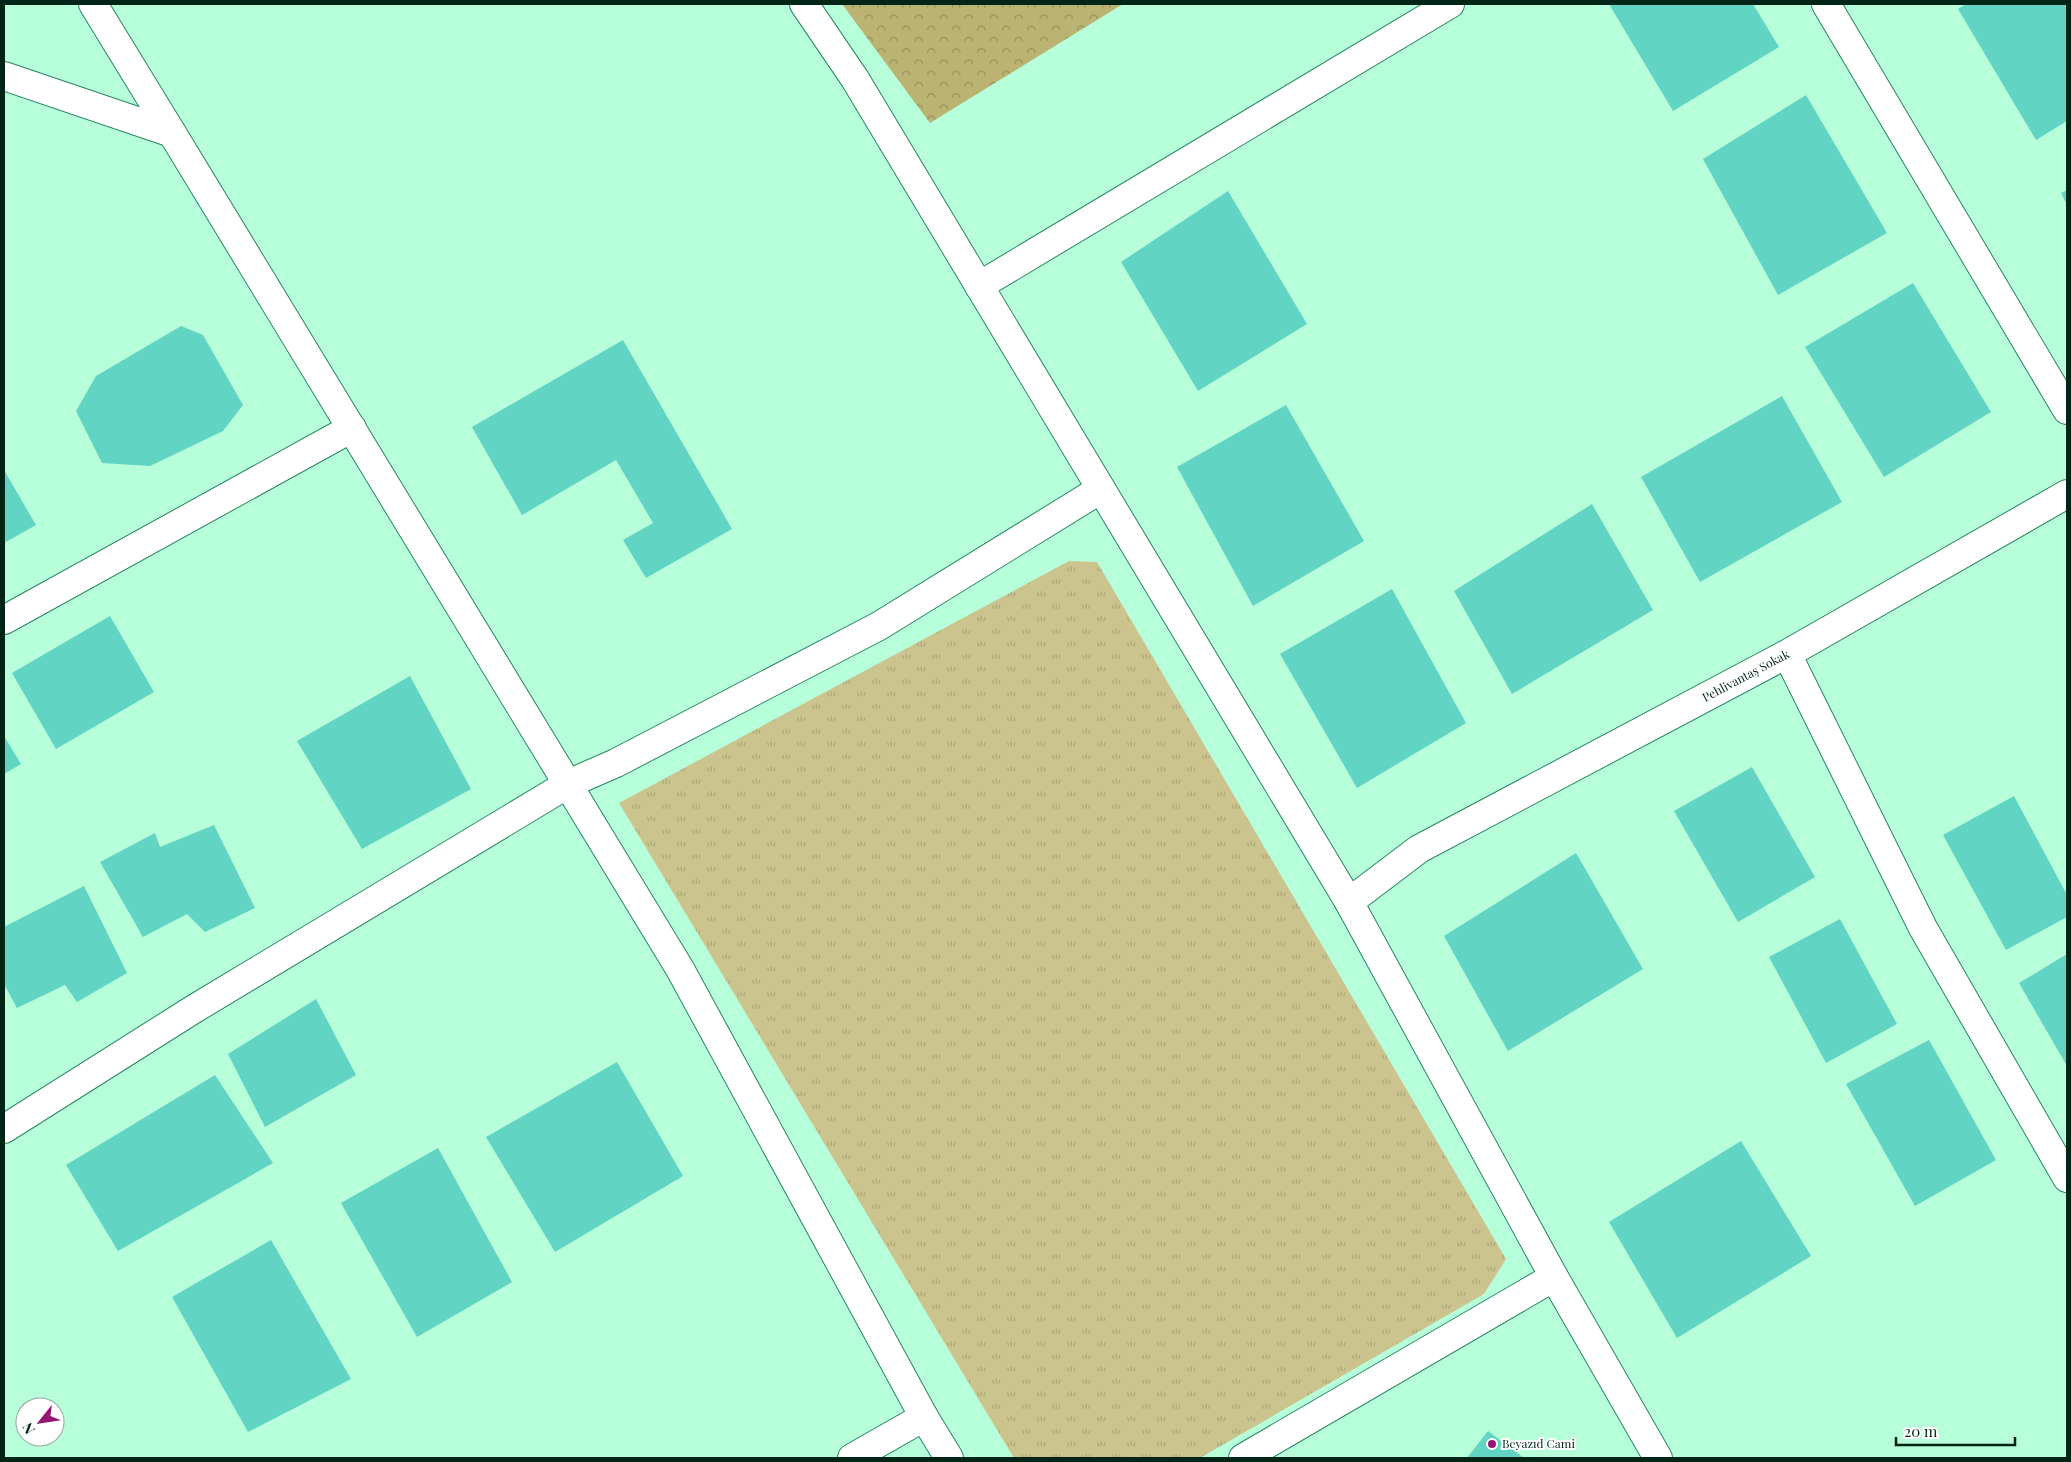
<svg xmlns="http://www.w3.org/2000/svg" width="2071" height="1462" viewBox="0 0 2071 1462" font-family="'Playfair Display',serif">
<defs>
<pattern id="grass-tufts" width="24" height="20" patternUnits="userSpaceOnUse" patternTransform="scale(1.25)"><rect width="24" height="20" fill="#cbc48e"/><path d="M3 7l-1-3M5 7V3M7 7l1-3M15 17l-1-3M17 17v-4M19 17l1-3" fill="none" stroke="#ada87a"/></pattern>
<pattern id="forest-crowns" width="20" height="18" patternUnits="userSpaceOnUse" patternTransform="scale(1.25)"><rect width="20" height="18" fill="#bbb371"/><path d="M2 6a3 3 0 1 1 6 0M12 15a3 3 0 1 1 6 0" fill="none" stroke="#96915c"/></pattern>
</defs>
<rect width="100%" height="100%" fill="#b7feda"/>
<polygon fill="url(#grass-tufts)" points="1069,561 1097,562 1506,1259 1484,1294 1200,1458 1014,1458 619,803"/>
<polygon fill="url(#forest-crowns)" points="842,4 1123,4 930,123"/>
<g fill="#62d4c3">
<polygon points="1609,4 1753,4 1779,47 1673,111"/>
<polygon points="1966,4 2067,4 2067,121 2036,140 1958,9"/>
<polygon points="1806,95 1887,233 1778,295 1703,159"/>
<polygon points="2067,190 2067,205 2061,193"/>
<polygon points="1228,191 1307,324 1198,391 1121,262"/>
<polygon points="1913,283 1991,412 1884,477 1805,347"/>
<polygon points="181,326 203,335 243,405 223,431 150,466 102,463 76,411 96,376"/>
<polygon points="623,340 732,529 646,578 623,540 653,523 616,460 522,515 472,427"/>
<polygon points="1782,396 1842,502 1700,582 1641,477"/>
<polygon points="1286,405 1364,541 1253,606 1177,467"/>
<polygon points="4,470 36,525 4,543"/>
<polygon points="1592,504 1653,610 1512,694 1454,591"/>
<polygon points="1392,589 1466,723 1357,788 1280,654"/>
<polygon points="110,616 154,692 56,749 12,673"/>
<polygon points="410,676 471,789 362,849 297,741"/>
<polygon points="4,736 21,764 4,774"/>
<polygon points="1752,767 1815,877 1738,922 1674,811"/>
<polygon points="2014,796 2067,895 2067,917 2006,950 1943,835"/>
<polygon points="214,825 255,908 205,932 187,914 143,937 100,862 155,833 160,847"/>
<polygon points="1576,853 1643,969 1508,1051 1444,936"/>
<polygon points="84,886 127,973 77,1002 65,985 17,1008 4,984 4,927"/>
<polygon points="1840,919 1897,1024 1826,1063 1769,957"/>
<polygon points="2067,954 2067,1066 2019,983"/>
<polygon points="316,999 356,1075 265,1127 228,1054"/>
<polygon points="1929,1040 1996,1160 1915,1206 1846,1084"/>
<polygon points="617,1062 683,1176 555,1252 486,1137"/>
<polygon points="215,1075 273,1163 118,1251 66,1165"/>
<polygon points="1741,1141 1811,1256 1677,1338 1609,1222"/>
<polygon points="438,1148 512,1282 417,1337 341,1203"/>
<polygon points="271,1240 351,1379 248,1432 172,1297"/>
<polygon points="1488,1431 1524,1458 1467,1458"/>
</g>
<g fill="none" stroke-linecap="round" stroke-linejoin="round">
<g stroke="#268660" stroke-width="30">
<g id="street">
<polyline points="93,4 172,133"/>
<polyline points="804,4 855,79 1349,902 1419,849 1787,654 2067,494"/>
<polyline points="1826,4 2067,410"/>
<polyline points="4,76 172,133 680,969 924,1417 949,1458"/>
<polyline points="979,286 1450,4"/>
<polyline points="4,620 352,428"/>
<polyline points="1787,654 1923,928 2067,1178"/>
<polyline points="1349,902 1554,1277 1658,1458"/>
<polyline points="4,1129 194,1009 568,784 616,763 879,626 1101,489"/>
<polyline points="852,1458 924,1417"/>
<polyline points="1243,1458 1554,1277"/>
</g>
</g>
<use href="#street" stroke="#fff" stroke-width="28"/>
</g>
<circle fill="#931671" stroke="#fff" stroke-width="2" cx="1492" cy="1444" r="5"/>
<g text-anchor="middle" stroke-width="4" stroke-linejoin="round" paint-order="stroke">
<g font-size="12" fill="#002415" stroke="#fff">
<text transform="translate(1746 676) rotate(-28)" y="4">Pehlivantaş Sokak</text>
</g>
<g font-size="12" fill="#002415" stroke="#fff" text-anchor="start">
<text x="1502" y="1448">Beyazıd Cami</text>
</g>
</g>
<rect width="2071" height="1462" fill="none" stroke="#002415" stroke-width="10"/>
<g transform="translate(40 1422) rotate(240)"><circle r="24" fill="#ffffff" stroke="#99a7a1"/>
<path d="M0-4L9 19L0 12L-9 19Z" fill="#931671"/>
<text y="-8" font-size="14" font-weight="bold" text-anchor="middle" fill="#002415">N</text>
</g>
<path d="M1896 1437v8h119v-8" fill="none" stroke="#002415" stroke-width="2.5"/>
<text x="1904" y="1437" font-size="15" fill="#002415" stroke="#ffffff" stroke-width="4" paint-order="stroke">20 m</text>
</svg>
